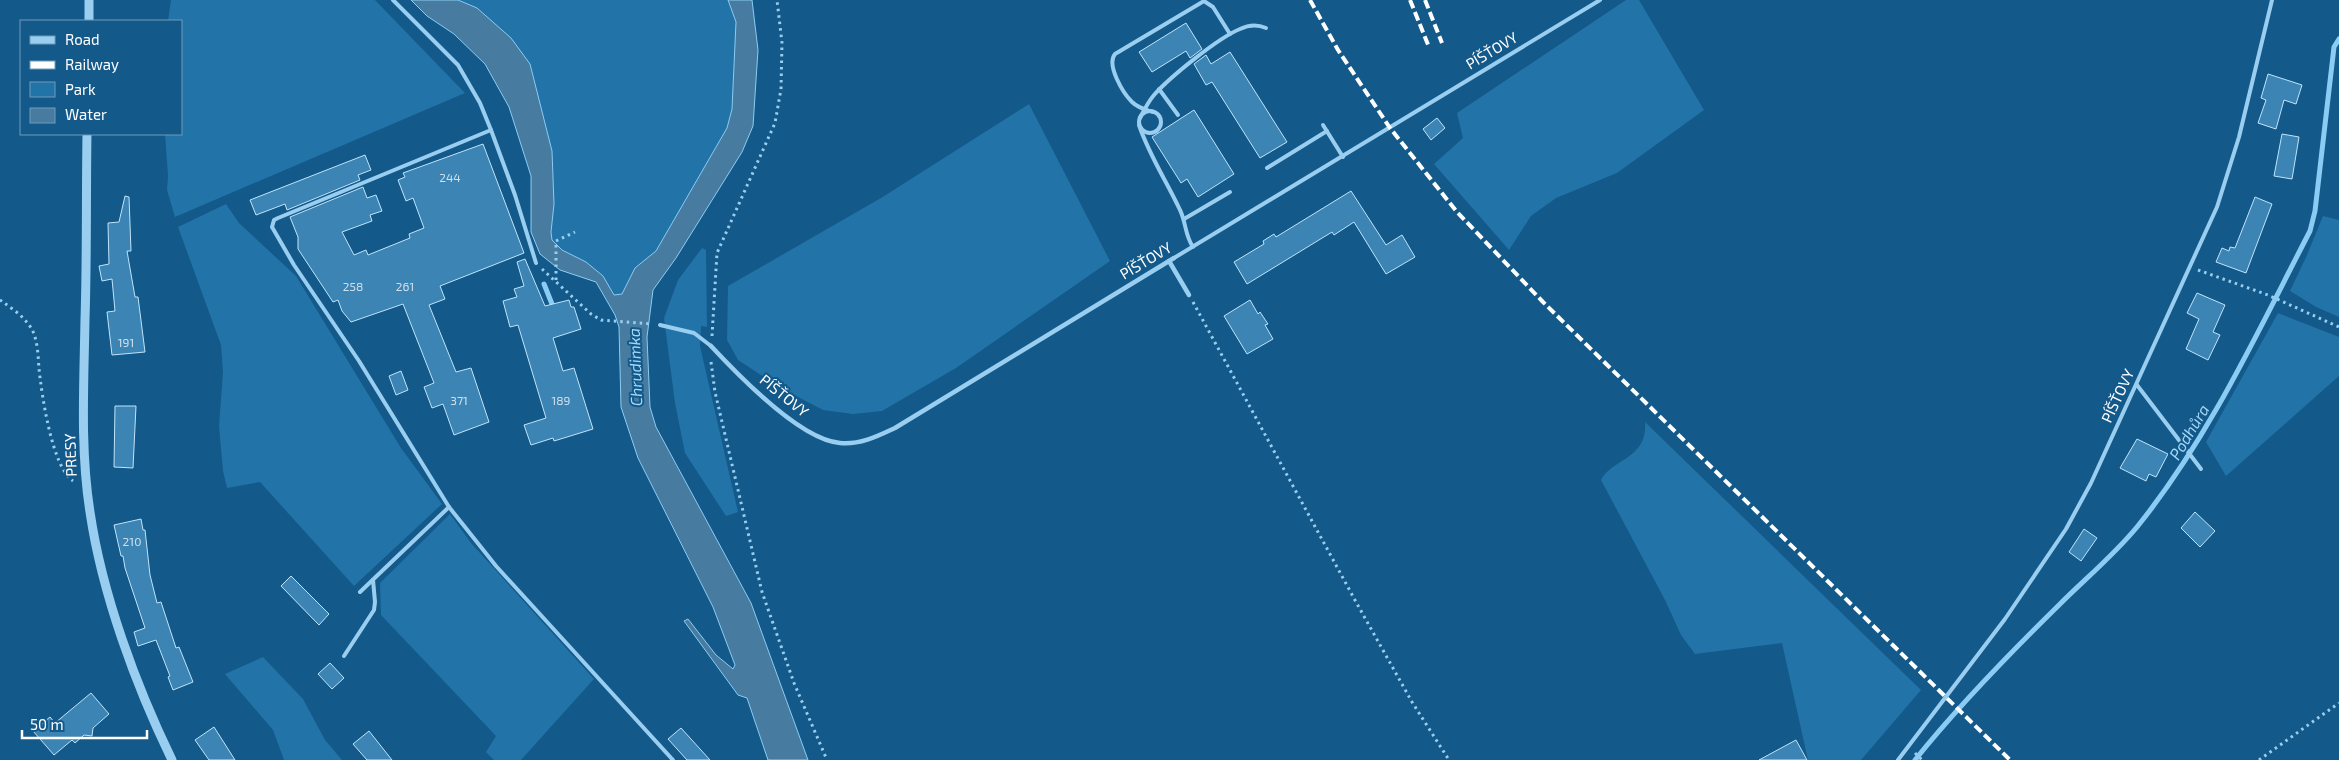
<svg xmlns="http://www.w3.org/2000/svg" width="2339" height="760" viewBox="0 0 2339 760" font-family="'Exo 2',sans-serif">
<rect width="100%" height="100%" fill="#13598a"/>
<g fill="#2273a8">
<polygon points="171,0 375,0 465,93 175,217 167,190 168,176 165,134 181,134 181,21 168,21"/>
<polygon points="458,0 728,0 736,22 732,109 727,128 656,251 635,268 622,294 614,295 603,276 586,262 562,250 552,240 551,232 554,204 552,151 477,8"/>
<polygon points="1626,0 1639,0 1704,110 1617,173 1556,198 1531,216 1509,250 1434,164 1463,138 1457,113"/>
<polygon points="1029,104 1110,261 956,368 882,411 853,414 823,410 779,387 738,360 727,340 728,286 881,198"/>
<polygon points="226,204 239,223 296,276 401,448 442,504 354,586 260,482 227,488 223,471 219,426 223,372 221,345 178,227"/>
<polygon points="2323,216 2339,220 2339,317 2316,307 2290,291 2307,255"/>
<polygon points="702,248 706,250 707,327 701,326 700,346 738,512 726,516 685,453 675,403 664,318 678,280"/>
<polygon points="2278,313 2339,337 2339,376 2226,476 2206,442"/>
<path d="M 1645,422 L 1921,690 L 1861,760 L 1808,760 L 1782,643 L 1695,654 L 1681,635 L 1665,600 L 1601,480 C 1611,459 1648,459 1645,422 Z"/>
<polygon points="450,514 471,543 594,679 521,760 494,760 486,752 496,736 381,615 380,583"/>
<polygon points="263,657 303,699 325,740 342,760 284,760 273,730 225,674"/>
</g>
<polygon fill="#477ca0" stroke="#8bccf4" points="411,0 458,0 477,8 511,38 530,64 552,151 554,204 551,232 552,240 562,250 586,262 603,276 614,295 622,294 635,268 656,251 727,128 732,109 736,22 728,0 752,0 758,50 753,126 742,152 676,258 653,290 647,337 650,407 656,427 751,603 808,760 768,760 747,698 738,695 684,621 688,619 716,655 733,669 735,665 713,607 638,458 621,407 619,327 615,315 596,282 560,270 540,254 531,232 531,176 509,107 485,64 454,34 427,16"/>
<g fill="none" stroke-linecap="round" stroke-linejoin="round">
<g stroke="#8bccf4" stroke-width="5">
<polyline points="544,284 552,304"/>
<path d="M 1915,760 C 1959,705 2009,654 2059,605 C 2085,579 2114,555 2137,527 C 2209,438 2257,333 2310,231 L 2315,211 L 2334,47 L 2339,39"/>
</g>
</g>
<g fill="#3b84b3" stroke="#c0e4fc">
<polygon points="1186,23 1202,49 1190,58 1186,51 1152,72 1139,52"/>
<polygon points="1230,52 1287,142 1260,158 1212,82 1206,85 1194,64 1206,55 1211,64"/>
<polygon points="2268,74 2302,85 2296,104 2284,100 2276,129 2258,123 2266,100 2261,98"/>
<polygon points="1194,110 1234,174 1198,197 1187,179 1181,183 1152,137"/>
<polygon points="1437,118 1445,128 1431,140 1423,129"/>
<polygon points="2282,134 2299,137 2292,179 2274,176"/>
<polygon points="483,144 524,253 440,286 445,299 429,305 456,372 471,368 489,422 454,435 443,404 432,408 424,387 434,383 403,304 351,322 342,311 338,300 333,302 298,249 298,237 290,217 363,187 367,198 376,195 382,211 370,215 372,221 342,232 354,255 366,250 368,255 410,238 409,234 424,228 413,198 406,201 398,180 405,177 403,173"/>
<polygon points="365,155 371,170 358,175 360,180 287,210 285,204 256,215 250,200"/>
<polygon points="1351,191 1386,245 1402,235 1415,257 1386,274 1354,222 1334,235 1332,232 1247,284 1234,262 1264,244 1263,241 1274,234 1276,237"/>
<polygon points="125,196 129,197 131,251 127,251 135,297 138,297 145,352 112,355 107,312 115,311 112,279 102,281 99,266 109,264 108,223 119,222"/>
<polygon points="2255,197 2272,204 2246,273 2216,262 2222,248 2229,251 2230,247 2235,248"/>
<polygon points="525,259 545,306 569,300 571,307 574,307 581,329 553,338 563,371 574,368 593,429 554,441 553,438 531,445 524,425 546,418 518,325 510,327 503,301 517,297 514,289 524,286 517,262"/>
<polygon points="2197,293 2225,305 2213,332 2220,335 2208,360 2186,349 2199,319 2187,313"/>
<polygon points="1250,300 1258,314 1260,312 1268,324 1265,325 1273,339 1247,354 1224,316"/>
<polygon points="401,371 408,390 396,395 389,376"/>
<polygon points="115,406 136,406 133,468 114,467"/>
<polygon points="2137,439 2168,454 2156,477 2149,474 2146,481 2120,468"/>
<polygon points="2195,512 2215,531 2200,547 2181,528"/>
<polygon points="141,519 143,530 145,530 150,575 157,603 161,602 176,648 179,647 193,682 173,690 168,677 170,676 156,640 138,646 134,632 145,628 125,568 123,556 121,556 114,525"/>
<polygon points="2084,529 2097,538 2081,561 2069,552"/>
<polygon points="291,576 329,614 319,625 281,586"/>
<polygon points="330,663 344,678 332,689 318,674"/>
<polygon points="91,693 109,714 93,728 92,736 84,735 75,743 72,740 54,755 33,731 50,717 55,723"/>
<polygon points="214,727 235,760 209,760 195,740"/>
<polygon points="681,728 710,760 687,760 668,739"/>
<polygon points="369,731 392,760 367,760 353,744"/>
<polygon points="1796,740 1807,760 1759,760"/>
</g>
<g fill="none" stroke-linecap="round" stroke-linejoin="round">
<g stroke="#99cef0" stroke-width="3" stroke-dasharray="2.5 4" stroke-linecap="butt">
<polyline points="542,269 591,314 601,320 651,324"/>
<polyline points="2198,270 2268,295 2339,327"/>
<polyline points="556,280 556,241 575,232"/>
<path d="M 0,300 C 10,307 22,315 29,325 C 38,336 38,356 39,369 C 42,396 52,467 73,481"/>
<polyline points="1193,302 1356,602 1412,702 1449,760"/>
<polyline points="712,336 717,253 775,123 781,89 782,43 777,0"/>
<polyline points="711,362 715,392 762,592 794,683 827,760"/>
<polyline points="1915,753 1922,760"/>
<polyline points="2259,760 2339,703"/>
</g>
<g stroke="#99cef0" stroke-width="4">
<polyline points="393,0 458,65 480,103 491,130 278,218 274,220 272,227 294,265 359,361 449,507 496,566 673,760"/>
<polyline points="1159,89 1178,115"/>
<circle cx="1150" cy="122" r="11"/>
<path d="M 1153,112 C 1146,110 1138,108 1132,102 C 1123,93 1106,65 1115,54 L 1204,1 L 1213,7 L 1230,34"/>
<path d="M 1140,118 C 1144,110 1148,102 1154,95 C 1170,77 1218,38 1240,29 C 1248,25 1257,24 1266,28"/>
<path d="M 1139,125 C 1149,155 1167,182 1180,210 C 1186,222 1185,236 1193,247"/>
<polyline points="1323,125 1343,157"/>
<polyline points="491,130 515,195 536,263"/>
<polyline points="1267,168 1327,131"/>
<polyline points="1184,219 1230,192"/>
<polyline points="1174,258 1600,0"/>
<polyline points="660,325 694,333 711,346"/>
<polyline points="2137,385 2201,469"/>
<polyline points="360,592 449,507"/>
<polyline points="344,656 374,610 375,602 373,580"/>
<polyline points="1898,760 2005,619 2066,529 2091,483 2217,207 2239,137 2272,0"/>
</g>
<g stroke="#99cef0" stroke-width="4.5">
<polyline points="1169,261 1189,295"/>
<path d="M 711,346 C 738,375 800,440 840,443 C 860,445 878,436 895,428 L 1174,258"/>
</g>
<g stroke="#99cef0" stroke-width="9">
<polyline points="89,0 89,21"/>
<path d="M 87,134 C 86,196 87,258 85,319 C 84,384 80,449 90,512 C 102,594 136,686 172,760"/>
</g>
<g stroke="#fff" stroke-width="4" stroke-dasharray="9 4" stroke-linecap="butt">
<polyline points="1310,0 1338,50 1390,128 1457,212 1543,302 2010,760"/>
<polyline points="1410,0 1429,47"/>
<polyline points="1425,0 1442,43"/>
</g>
</g>
<g text-anchor="middle" stroke-width="4" stroke-linejoin="round" paint-order="stroke">
<g font-size="12" fill="#cee0ec">
<text x="450" y="182">244</text>
<text x="353" y="291">258</text>
<text x="405" y="291">261</text>
<text x="126" y="347">191</text>
<text x="459" y="405">371</text>
<text x="561" y="405">189</text>
<text x="132" y="546">210</text>
</g>
<g font-size="15" fill="#fff" stroke="#13598a">
<text transform="translate(1492 51) rotate(-31)" y="5">PÍŠŤOVY</text>
<text transform="translate(1146 261) rotate(-31)" y="5">PÍŠŤOVY</text>
<text transform="translate(784 396) rotate(39)" y="5">PÍŠŤOVY</text>
<text transform="translate(2118 396) rotate(-65)" y="5">PÍŠŤOVY</text>
<text transform="translate(71 455) rotate(-92)" y="5">PRESY</text>
</g>
<g font-size="16" font-style="italic" fill="#a5d8f8" stroke="#13598a">
<text transform="translate(635 367) rotate(-92)" y="6">Chrudimka</text>
<text transform="translate(2189 432) rotate(-59)" y="6">Podhůra</text>
</g>
</g>
<rect x="20" y="20" width="162" height="115" fill="#13598a" stroke="#719bb9"/>
<rect x="30" y="36" width="25" height="8" fill="#99cef0" stroke="#719bb9"/>
<text x="65" y="45" font-size="15" fill="#ffffff">Road</text>
<rect x="30" y="61" width="25" height="8" fill="#ffffff" stroke="#719bb9"/>
<text x="65" y="70" font-size="15" fill="#ffffff">Railway</text>
<rect x="30" y="82" width="25" height="15" fill="#2273a8" stroke="#719bb9"/>
<text x="65" y="95" font-size="15" fill="#ffffff">Park</text>
<rect x="30" y="108" width="25" height="15" fill="#477ca0" stroke="#719bb9"/>
<text x="65" y="120" font-size="15" fill="#ffffff">Water</text>
<path d="M22 730v8h125v-8" fill="none" stroke="#ffffff" stroke-width="2.5"/>
<text x="30" y="730" font-size="15" fill="#ffffff" stroke="#13598a" stroke-width="4" paint-order="stroke">50 m</text>
</svg>
